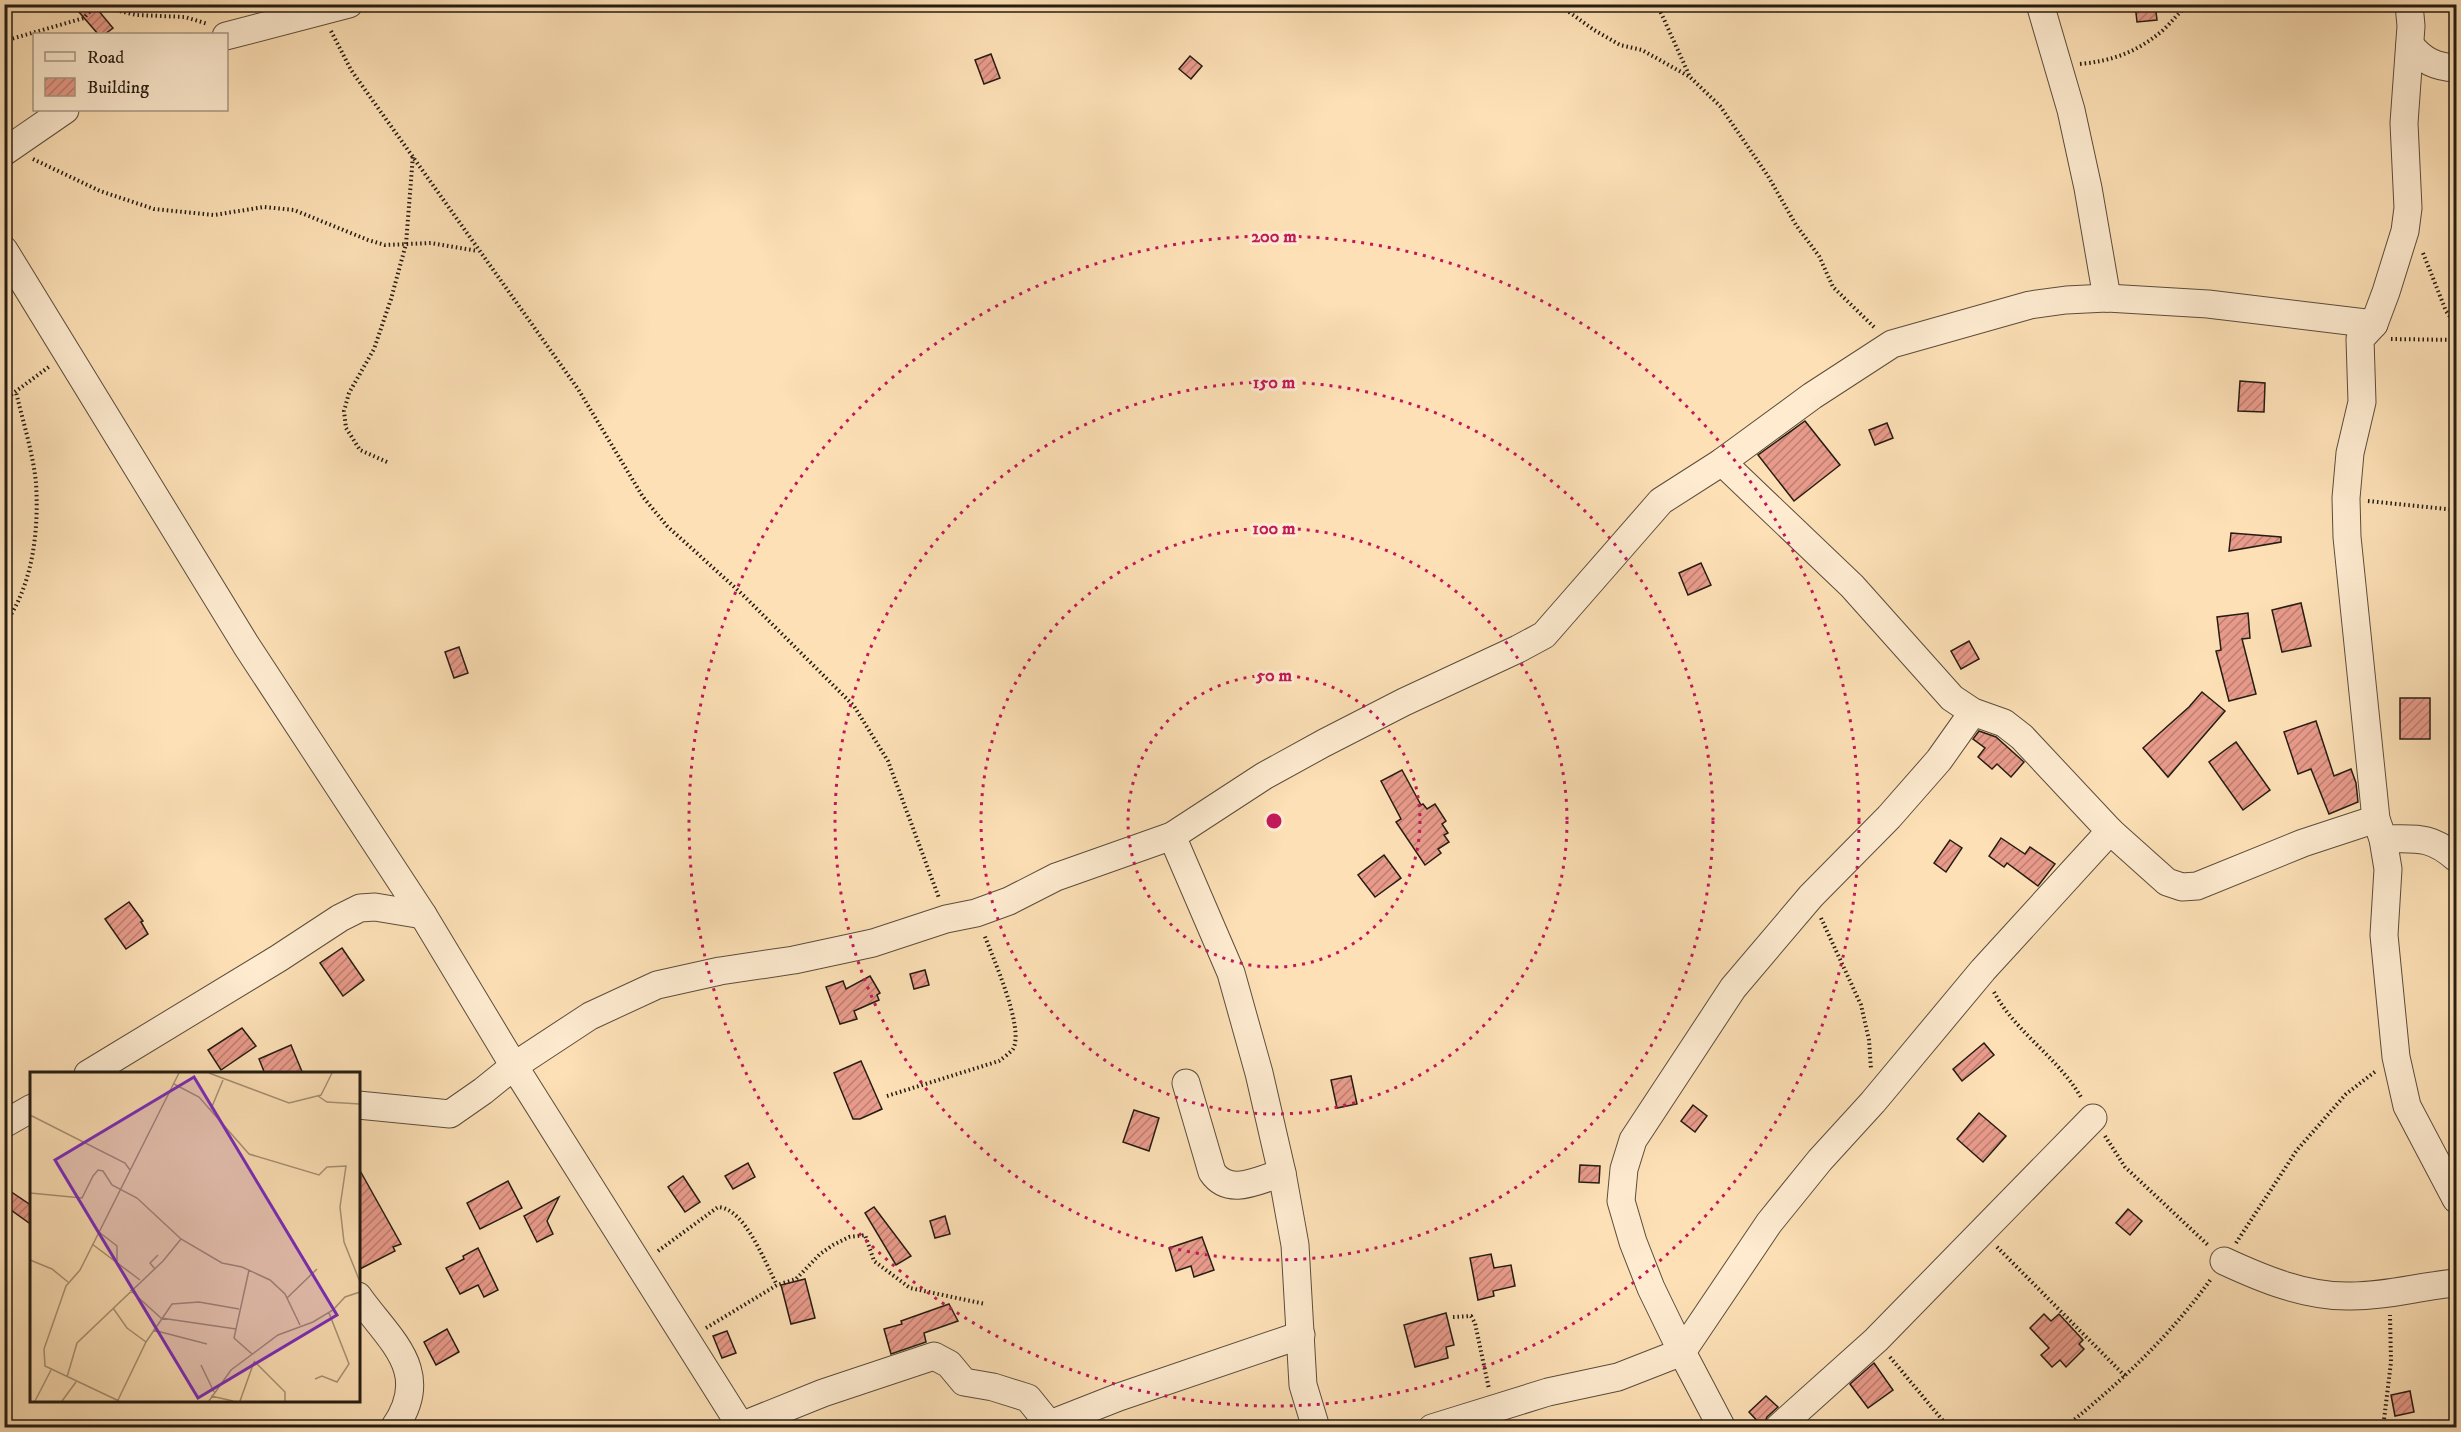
<svg xmlns="http://www.w3.org/2000/svg" width="2461" height="1432" viewBox="0 0 2461 1432" font-family="'IM FELL DW Pica',serif">
<defs>
<pattern id="building-hatch" width="6" height="6" patternUnits="userSpaceOnUse" patternTransform="scale(1.5)"><rect width="6" height="6" fill="#e99b8b"/><path d="M-1 1l2-2M0 6l6-6M5 7l2-2" fill="none" stroke="#bd7e70"/></pattern>
</defs>
<rect width="100%" height="100%" fill="#fde0b6"/>
<filter id="stains"><feTurbulence type="fractalNoise" baseFrequency=".00333" numOctaves="4"/><feColorMatrix values="0 0 0 0 .2 0 0 0 0 .09 0 0 0 0 .02 0 0 0 .5 -.17"/></filter>
<radialGradient id="worn" r=".72"><stop offset=".6" stop-color="#630" stop-opacity="0"/><stop offset="1" stop-color="#630" stop-opacity=".3"/></radialGradient>
<g fill="url(#building-hatch)" stroke="#251c13" stroke-width="1.5">
<polygon points="72,4 93,4 113,28 105,34 98,34"/>
<polygon points="2135,4 2155,4 2157,20 2137,22"/>
<polygon points="991,54 1000,78 984,84 975,60"/>
<polygon points="1190,56 1202,66 1191,79 1179,69"/>
<polygon points="2240,381 2265,383 2264,412 2238,411"/>
<polygon points="1805,421 1840,465 1794,501 1758,455"/>
<polygon points="1887,423 1893,438 1875,445 1869,430"/>
<polygon points="2231,533 2281,537 2281,542 2229,551"/>
<polygon points="1701,563 1711,585 1688,595 1679,573"/>
<polygon points="2301,603 2311,646 2282,652 2272,610"/>
<polygon points="2248,613 2250,638 2242,639 2256,694 2229,701 2216,651 2221,650 2217,617"/>
<polygon points="1969,641 1979,659 1961,669 1951,651"/>
<polygon points="459,647 468,673 454,678 445,652"/>
<polygon points="2202,692 2225,711 2168,777 2143,748 2189,707"/>
<rect x="2400" y="698" width="30" height="41"/>
<polygon points="2316,721 2334,776 2351,769 2356,783 2358,802 2329,814 2311,769 2298,774 2284,732"/>
<polygon points="1979,731 1996,737 2024,762 2011,777 1997,764 1992,769 1978,757 1985,748 1973,739"/>
<polygon points="2236,742 2270,790 2243,810 2209,762"/>
<polygon points="1402,770 1421,805 1423,804 1427,809 1435,804 1446,821 1442,824 1448,833 1444,835 1449,842 1438,849 1441,853 1425,865 1396,822 1401,819 1381,781"/>
<polygon points="2001,838 2025,854 2030,847 2055,864 2038,886 2007,863 2004,867 1989,856"/>
<polygon points="1950,840 1962,848 1946,872 1934,863"/>
<polygon points="1384,855 1401,878 1375,897 1358,875"/>
<polygon points="129,902 143,921 141,922 148,934 126,949 105,919"/>
<polygon points="342,948 364,980 343,996 320,963"/>
<polygon points="925,970 929,985 914,989 910,974"/>
<polygon points="870,976 880,993 877,995 879,1000 854,1011 857,1019 840,1024 826,987 843,981 846,989"/>
<polygon points="242,1028 256,1046 221,1070 208,1050"/>
<polygon points="1984,1043 1994,1055 1962,1081 1953,1069"/>
<polygon points="291,1045 303,1074 265,1074 259,1059"/>
<polygon points="861,1061 882,1109 860,1119 853,1119 834,1073"/>
<polygon points="1351,1076 1357,1104 1337,1108 1331,1080"/>
<polygon points="1693,1105 1707,1116 1695,1132 1681,1121"/>
<polygon points="1134,1110 1159,1118 1149,1151 1123,1142"/>
<polygon points="1979,1113 2006,1136 1983,1162 1957,1139"/>
<polygon points="748,1163 755,1177 733,1189 725,1176"/>
<polygon points="1580,1165 1600,1166 1599,1183 1579,1182"/>
<polygon points="358,1167 401,1244 393,1247 395,1251 358,1270"/>
<polygon points="683,1176 700,1202 685,1212 668,1187"/>
<polygon points="508,1181 522,1208 480,1229 467,1203"/>
<polygon points="4,1187 32,1206 32,1225 4,1205"/>
<polygon points="559,1197 547,1221 553,1234 537,1242 524,1216"/>
<polygon points="874,1207 911,1256 896,1265 865,1213"/>
<polygon points="2128,1209 2142,1221 2130,1235 2116,1223"/>
<polygon points="945,1216 950,1234 935,1238 930,1221"/>
<polygon points="1202,1237 1214,1270 1194,1277 1191,1266 1176,1271 1169,1248"/>
<polygon points="478,1248 498,1290 484,1297 478,1285 460,1294 446,1268 464,1259 463,1256"/>
<polygon points="1491,1254 1494,1268 1511,1265 1515,1286 1493,1291 1494,1296 1478,1300 1470,1258"/>
<polygon points="805,1279 815,1318 791,1324 781,1285"/>
<polygon points="949,1304 958,1321 924,1333 926,1342 891,1354 884,1329 902,1324 901,1321"/>
<polygon points="1446,1313 1454,1345 1446,1347 1448,1358 1415,1367 1404,1325"/>
<polygon points="2044,1314 2051,1321 2059,1314 2083,1340 2079,1344 2084,1349 2066,1367 2060,1360 2052,1367 2041,1355 2049,1348 2030,1328"/>
<polygon points="447,1329 459,1352 436,1365 424,1342"/>
<polygon points="727,1331 736,1353 722,1358 713,1336"/>
<polygon points="1874,1363 1893,1390 1868,1408 1850,1384"/>
<polygon points="2410,1391 2414,1412 2395,1416 2391,1395"/>
<polygon points="1766,1396 1778,1407 1767,1417 1763,1427 1749,1412"/>
</g>
<g fill="none" stroke-linecap="round" stroke-linejoin="round">
<g stroke="#5b4d3c" stroke-width="29">
<g id="minor">
<polyline points="2040,4 2071,110 2088,188 2107,298"/>
<polyline points="2409,4 2411,26 2404,123 2408,208 2405,231 2386,292 2374,324 2360,339 2362,402 2350,453 2346,498 2347,537 2376,819 2383,839 2388,869 2384,935 2396,1057 2407,1106 2456,1199"/>
<polyline points="226,36 349,4"/>
<path d="M 2410,45 C 2423,61 2436,67 2456,68"/>
<polyline points="4,152 65,110"/>
<polyline points="4,250 246,645 423,915 514,1066 742,1428"/>
<polyline points="1722,462 1852,586 1952,698 1973,712 2004,723 2022,737 2110,831 2167,882 2182,887 2197,886 2303,843 2376,819"/>
<polyline points="1172,836 1231,973 1259,1073 1282,1173 1295,1245 1303,1385 1316,1428"/>
<path d="M 2383,839 C 2416,839 2430,835 2456,858"/>
<polyline points="88,1074 279,958 340,918 360,908 375,907 423,915"/>
<path d="M 1186,1083 L 1212,1172 C 1229,1197 1258,1180 1282,1173"/>
<polyline points="358,1105 450,1114 483,1091 514,1066 590,1016 657,985 720,971 794,960 873,943 946,919 976,913 1009,901 1056,877 1172,836 1264,776 1324,743 1404,702 1518,649 1544,635 1661,501 1722,462 1812,396 1892,344 2030,305 2066,300 2107,298 2208,304 2374,324"/>
<polyline points="4,1124 32,1108"/>
<path d="M 2224,1261 C 2263,1279 2304,1296 2347,1296 C 2384,1297 2420,1286 2456,1283"/>
<path d="M 358,1296 C 389,1340 434,1371 394,1428"/>
<polyline points="741,1426 823,1393 934,1356 949,1364 964,1382 993,1387 1028,1398 1049,1424"/>
<polyline points="1040,1428 1119,1397 1301,1335"/>
<polyline points="1432,1428 1548,1392 1618,1377 1682,1352 1769,1223 1820,1160 1873,1102 1983,970 2110,831"/>
<polyline points="1722,1428 1682,1352 1651,1288 1633,1242 1621,1201 1624,1169 1633,1140 1733,988 1811,896 1889,817 1939,760 1973,712"/>
<polyline points="1778,1428 1876,1340 2093,1118"/>
</g>
</g>
<g stroke="#251c13" stroke-width="4" stroke-dasharray="1.5 3" stroke-linecap="butt">
<polyline points="1558,4 1594,30 1620,45 1642,50 1690,77 1720,106 1768,176 1796,225 1819,256 1833,287 1876,329"/>
<polyline points="1657,4 1690,77"/>
<polyline points="331,31 351,70 578,389 643,497 667,526 742,594 854,706 888,761 939,898"/>
<polyline points="4,41 84,18 95,5 136,15 185,17 208,24"/>
<path d="M 2080,64 C 2112,61 2137,52 2162,31 C 2172,22 2179,12 2189,4"/>
<polyline points="33,159 100,191 154,209 214,215 264,207 294,210 368,240 385,245 431,243 478,251"/>
<polyline points="2423,253 2446,311 2456,325"/>
<polyline points="2391,339 2456,340"/>
<polyline points="4,400 50,366"/>
<polyline points="387,462 360,450 346,428 344,411 349,393 374,349 391,299 406,244 413,155"/>
<polyline points="2368,501 2456,510"/>
<path d="M 4,625 C 33,586 39,530 36,483 C 33,453 23,422 16,392"/>
<polyline points="1821,918 1861,1005 1869,1040 1871,1069"/>
<path d="M 1994,992 C 2016,1033 2059,1058 2082,1099"/>
<path d="M 887,1096 L 999,1061 C 1003,1058 1010,1053 1013,1049 C 1025,1028 992,956 984,934"/>
<polyline points="2105,1136 2125,1167 2209,1246"/>
<polyline points="2236,1243 2297,1150 2346,1094 2376,1071"/>
<polyline points="1997,1247 2125,1376"/>
<path d="M 658,1251 L 718,1207 C 745,1208 765,1263 777,1285"/>
<polyline points="1453,1317 1471,1316 1475,1323 1489,1389"/>
<polyline points="706,1328 777,1285 796,1279 820,1254 833,1245 849,1237 865,1235 874,1261 910,1288 985,1304"/>
<polyline points="1890,1357 1949,1428"/>
<path d="M 2064,1428 C 2121,1382 2168,1338 2211,1279"/>
<polyline points="2383,1428 2391,1362 2390,1315"/>
</g>
<use href="#minor" stroke="#feebd0" stroke-width="27"/>
</g>
<g fill="none" stroke="#c2185b" stroke-width="3" stroke-dasharray="3 6">
<circle cx="1274" cy="821" r="146"/>
<circle cx="1274" cy="821" r="293"/>
<circle cx="1274" cy="821" r="439"/>
<circle cx="1274" cy="821" r="585"/>
</g>
<g transform="translate(30 1072)">
<rect width="330" height="330" fill="#fde0b6"/>
<path fill="none" stroke="#a79275" stroke-width="1.5" d="M 179,1 L 259,31 L 291,23 L 302,1M 144,12 L 169,25 L 219,82 L 289,103 L 297,95 L 316,94 L 310,135 L 314,170 L 330,210M 288,24 L 297,30 L 330,32M 181,37 L 193,8M 0,43 L 95,91 L 100,98M 0,121 L 52,126 L 63,104 L 68,98 L 73,99 L 82,113 L 107,126 L 151,167 L 192,191 L 212,195 L 240,208 L 255,222 L 270,253M 69,160 L 87,174 L 87,189M 62,172 L 110,208M 0,188 L 22,197 L 38,210M 125,197 L 120,191 L 128,183M 219,198 L 204,266 L 222,282M 100,218 L 131,246 L 206,257M 257,226 L 287,197M 83,236 L 97,256 L 116,270M 123,258 L 177,272M 224,289 L 255,320 L 255,329M 171,293 L 184,320M 37,305 L 47,271 L 133,189 L 151,167M 285,307 L 292,304 L 307,310 L 319,292 L 299,241M 181,324 L 203,329M 88,328 L 116,270 L 142,232 L 169,230 L 209,237M 5,329 L 21,298M 32,329 L 46,310M 89,329 L 15,294 L 14,277 L 36,214 L 50,198 L 149,1M 179,329 L 201,298 L 248,263 L 283,250 L 303,238 L 315,225 L 330,220M 210,329 L 224,290"/>
<path fill="#7b2cbf" fill-opacity="0.15" stroke="#7b2cbf" stroke-width="3" d="M 164,5 L 307,243 L 168,326 L 25,88 Z"/>
<rect width="330" height="330" fill="none" stroke="#251c13" stroke-width="3"/>
</g>
<circle cx="1274" cy="821" r="9" fill="#c2185b" stroke="#feebd0" stroke-width="3"/>
<g font-size="18" text-anchor="middle" font-weight="bold" fill="#c2185b" stroke="#feebd0" stroke-width="6" stroke-linejoin="round" paint-order="stroke">
<text x="1274" y="242">200 m</text>
<text x="1274" y="388">150 m</text>
<text x="1274" y="534">100 m</text>
<text x="1274" y="681">50 m</text>
</g>
<rect width="2461" height="1432" fill="none" stroke="#fde0b6" stroke-width="24"/>
<rect x="6" y="6" width="2449" height="1420" fill="none" stroke="#251c13" stroke-width="3"/>
<rect x="12" y="12" width="2437" height="1408" fill="none" stroke="#251c13" stroke-width="1.5"/>
<rect x="33" y="33" width="195" height="78" fill="#feebd0" stroke="#a79884" stroke-width="1.5"/>
<rect x="45" y="52" width="30" height="9" fill="#feebd0" stroke="#a79884" stroke-width="1.5"/>
<text x="87" y="63" font-size="18" fill="#251c13">Road</text>
<rect x="45" y="78" width="30" height="18" fill="url(#building-hatch)" stroke="#a79884" stroke-width="1.5"/>
<text x="87" y="93" font-size="18" fill="#251c13">Building</text>
<rect width="100%" height="100%" filter="url(#stains)"/>
<rect width="100%" height="100%" fill="url(#worn)"/>
</svg>
